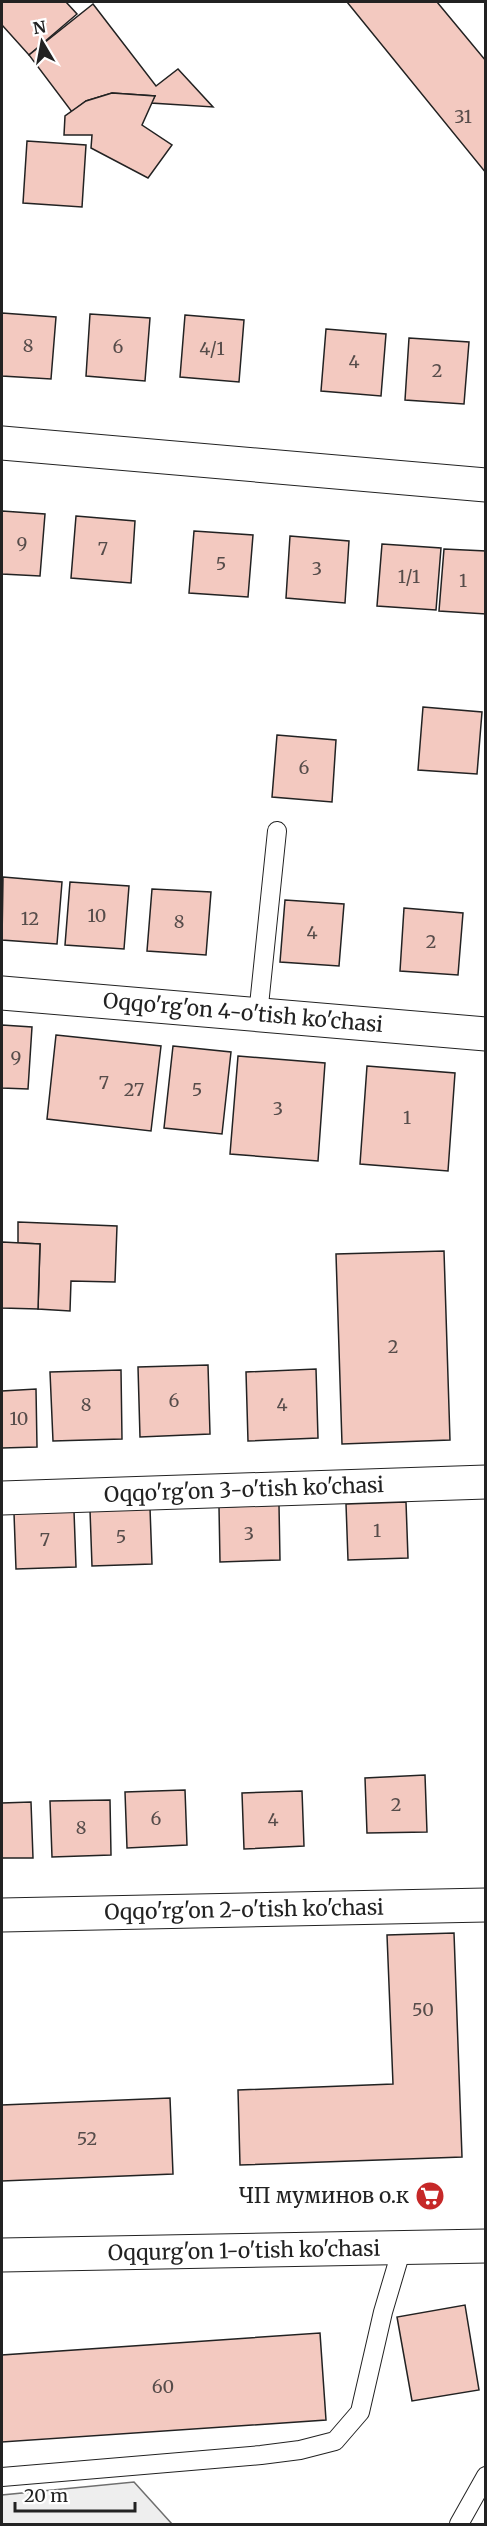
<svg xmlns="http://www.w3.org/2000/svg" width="487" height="2526" viewBox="0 0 487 2526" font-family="Merriweather,serif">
<rect width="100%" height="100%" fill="#fff"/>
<polygon fill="#eee" stroke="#6f6f6f" stroke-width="1.5" points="134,2482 172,2524 2,2524 2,2495"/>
<g fill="#f3c9c0" stroke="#222" stroke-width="1.5">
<polygon points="2,2 66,2 77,14 29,55 2,25"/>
<polygon points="347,2 437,2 486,61 486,173"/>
<polygon points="93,4 156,86 178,69 213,107 151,103 155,96 112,93 86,101 72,112 29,55"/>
<polygon points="112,93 155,96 142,125 172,145 148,178 91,148 92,135 64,135 65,116 86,101"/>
<polygon points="27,141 86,145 82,207 23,203"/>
<polygon points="2,313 56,317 51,379 2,376"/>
<polygon points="90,314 150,318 145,381 86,376"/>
<polygon points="185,315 244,320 239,382 180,377"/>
<polygon points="326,329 386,334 381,396 321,391"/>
<polygon points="409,338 469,342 464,404 405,400"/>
<polygon points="2,511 45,514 40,576 2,574"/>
<polygon points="76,516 135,521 131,583 71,578"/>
<polygon points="194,531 253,535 248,597 189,593"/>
<polygon points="290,536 349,541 345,603 286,598"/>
<polygon points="382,544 441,548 436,610 377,606"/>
<polygon points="444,549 486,551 486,614 439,611"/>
<polygon points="423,707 482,712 477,774 418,770"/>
<polygon points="277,735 336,740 332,802 272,797"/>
<polygon points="3,877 62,882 57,944 2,940"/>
<polygon points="70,882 129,886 124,949 65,945"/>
<polygon points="152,889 211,892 206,955 147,951"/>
<polygon points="285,900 344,904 339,966 280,962"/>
<polygon points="404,908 463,913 458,975 400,971"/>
<polygon points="2,1025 32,1027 28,1089 2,1088"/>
<polygon points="56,1035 161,1046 151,1131 47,1119"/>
<polygon points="173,1046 231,1052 222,1134 164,1128"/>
<polygon points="238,1056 325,1063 318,1161 230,1154"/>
<polygon points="367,1066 455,1073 448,1171 360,1164"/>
<polygon points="18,1222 117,1226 115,1282 71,1281 70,1311 38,1309 40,1244 18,1243"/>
<polygon points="2,1242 40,1244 38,1309 2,1308"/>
<polygon points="444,1251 450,1440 342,1444 336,1254"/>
<polygon points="208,1365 210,1434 140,1437 138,1367"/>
<polygon points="316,1369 318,1438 248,1441 246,1372"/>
<polygon points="121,1370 122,1439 53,1441 50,1372"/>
<polygon points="36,1389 37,1447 2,1448 2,1391"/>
<polygon points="406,1502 408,1558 348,1560 346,1504"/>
<polygon points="279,1505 280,1560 220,1562 219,1507"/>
<polygon points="150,1508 152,1564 92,1566 90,1510"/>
<polygon points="74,1511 76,1567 16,1569 14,1513"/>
<polygon points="425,1775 427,1832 367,1833 365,1778"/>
<polygon points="185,1790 187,1845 127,1848 125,1792"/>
<polygon points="302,1791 304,1846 244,1849 242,1793"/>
<polygon points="110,1800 111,1855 52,1857 50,1801"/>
<polygon points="31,1802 33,1858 2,1858 2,1803"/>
<polygon points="454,1933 462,2157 240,2165 238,2090 393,2084 387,1935"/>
<polygon points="170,2098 173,2174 2,2181 2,2105"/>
<polygon points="465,2305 479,2390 412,2401 397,2317"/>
<polygon points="320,2333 326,2420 2,2442 2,2355"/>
</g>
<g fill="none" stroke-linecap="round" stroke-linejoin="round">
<g stroke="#222" stroke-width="20">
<g id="lane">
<polyline points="258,1015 277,831"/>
<polyline points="2,2477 261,2455 300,2450 335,2441 360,2412 383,2312 402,2248"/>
<polyline points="459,2524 486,2476"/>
</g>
</g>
<g stroke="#222" stroke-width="35">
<g id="street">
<polyline points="2,443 486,485"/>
<polyline points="2,993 486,1034"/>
<polyline points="2,1498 486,1482"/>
<polyline points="2,1915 486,1905"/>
<polyline points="2,2255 486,2246"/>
</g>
</g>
<use href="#lane" stroke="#fff" stroke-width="18"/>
<use href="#street" stroke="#fff" stroke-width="33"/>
</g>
<defs>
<g id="supermarket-disc" transform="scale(1.5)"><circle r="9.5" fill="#c62828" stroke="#fff"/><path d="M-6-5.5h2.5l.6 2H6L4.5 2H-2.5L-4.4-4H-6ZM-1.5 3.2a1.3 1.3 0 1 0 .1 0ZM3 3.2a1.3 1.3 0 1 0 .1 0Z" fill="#fff"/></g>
</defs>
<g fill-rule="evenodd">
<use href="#supermarket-disc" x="430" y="2196"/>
</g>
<g text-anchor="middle" stroke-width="4.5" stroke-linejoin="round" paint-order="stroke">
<g font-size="18" fill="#564c4a">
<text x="463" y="123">31</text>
<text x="28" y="352">8</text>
<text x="118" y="353">6</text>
<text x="212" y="355">4/1</text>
<text x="354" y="368">4</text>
<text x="437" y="377">2</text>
<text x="22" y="550">9</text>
<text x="103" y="555">7</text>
<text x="221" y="570">5</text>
<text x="317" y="575">3</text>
<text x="409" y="583">1/1</text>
<text x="463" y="587">1</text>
<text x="304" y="774">6</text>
<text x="97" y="922">10</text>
<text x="30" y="925">12</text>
<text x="179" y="928">8</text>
<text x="312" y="939">4</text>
<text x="431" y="948">2</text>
<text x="16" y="1064">9</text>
<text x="104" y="1089">7</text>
<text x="134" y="1096">27</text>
<text x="197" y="1096">5</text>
<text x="278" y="1115">3</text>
<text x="407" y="1124">1</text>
<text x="393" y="1353">2</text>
<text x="174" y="1407">6</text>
<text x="86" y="1411">8</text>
<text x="282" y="1411">4</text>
<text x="19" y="1425">10</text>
<text x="377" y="1537">1</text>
<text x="249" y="1540">3</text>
<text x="121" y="1543">5</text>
<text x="45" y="1546">7</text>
<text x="396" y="1811">2</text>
<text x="156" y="1825">6</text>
<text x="273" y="1826">4</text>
<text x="81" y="1834">8</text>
<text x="423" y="2016">50</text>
<text x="87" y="2145">52</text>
<text x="163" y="2393">60</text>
</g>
<g font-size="21" fill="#222" stroke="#fff">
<text transform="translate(243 1013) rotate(5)" y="7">Oqqo'rg'on 4-o'tish ko'chasi</text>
<text transform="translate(244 1490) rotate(-2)" y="7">Oqqo'rg'on 3-o'tish ko'chasi</text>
<text transform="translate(244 1910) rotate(-1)" y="7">Oqqo'rg'on 2-o'tish ko'chasi</text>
<text transform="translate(244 2251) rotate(-1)" y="7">Oqqurg'on 1-o'tish ko'chasi</text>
</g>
<g font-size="21" fill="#222" stroke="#fff" text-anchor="end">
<text x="409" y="2203">ЧП муминов о.к</text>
</g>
</g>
<rect width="487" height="2526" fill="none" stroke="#222222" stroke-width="6"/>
<g transform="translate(42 42) rotate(350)" stroke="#ffffff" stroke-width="4.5" paint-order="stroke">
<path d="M0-4.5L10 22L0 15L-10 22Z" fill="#222222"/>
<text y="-9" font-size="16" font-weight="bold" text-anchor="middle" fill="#222222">N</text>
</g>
<path d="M15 2502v9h120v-9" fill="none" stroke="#222222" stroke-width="3"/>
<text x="24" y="2502" font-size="18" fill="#222222" stroke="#ffffff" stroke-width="4.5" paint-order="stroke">20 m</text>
</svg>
